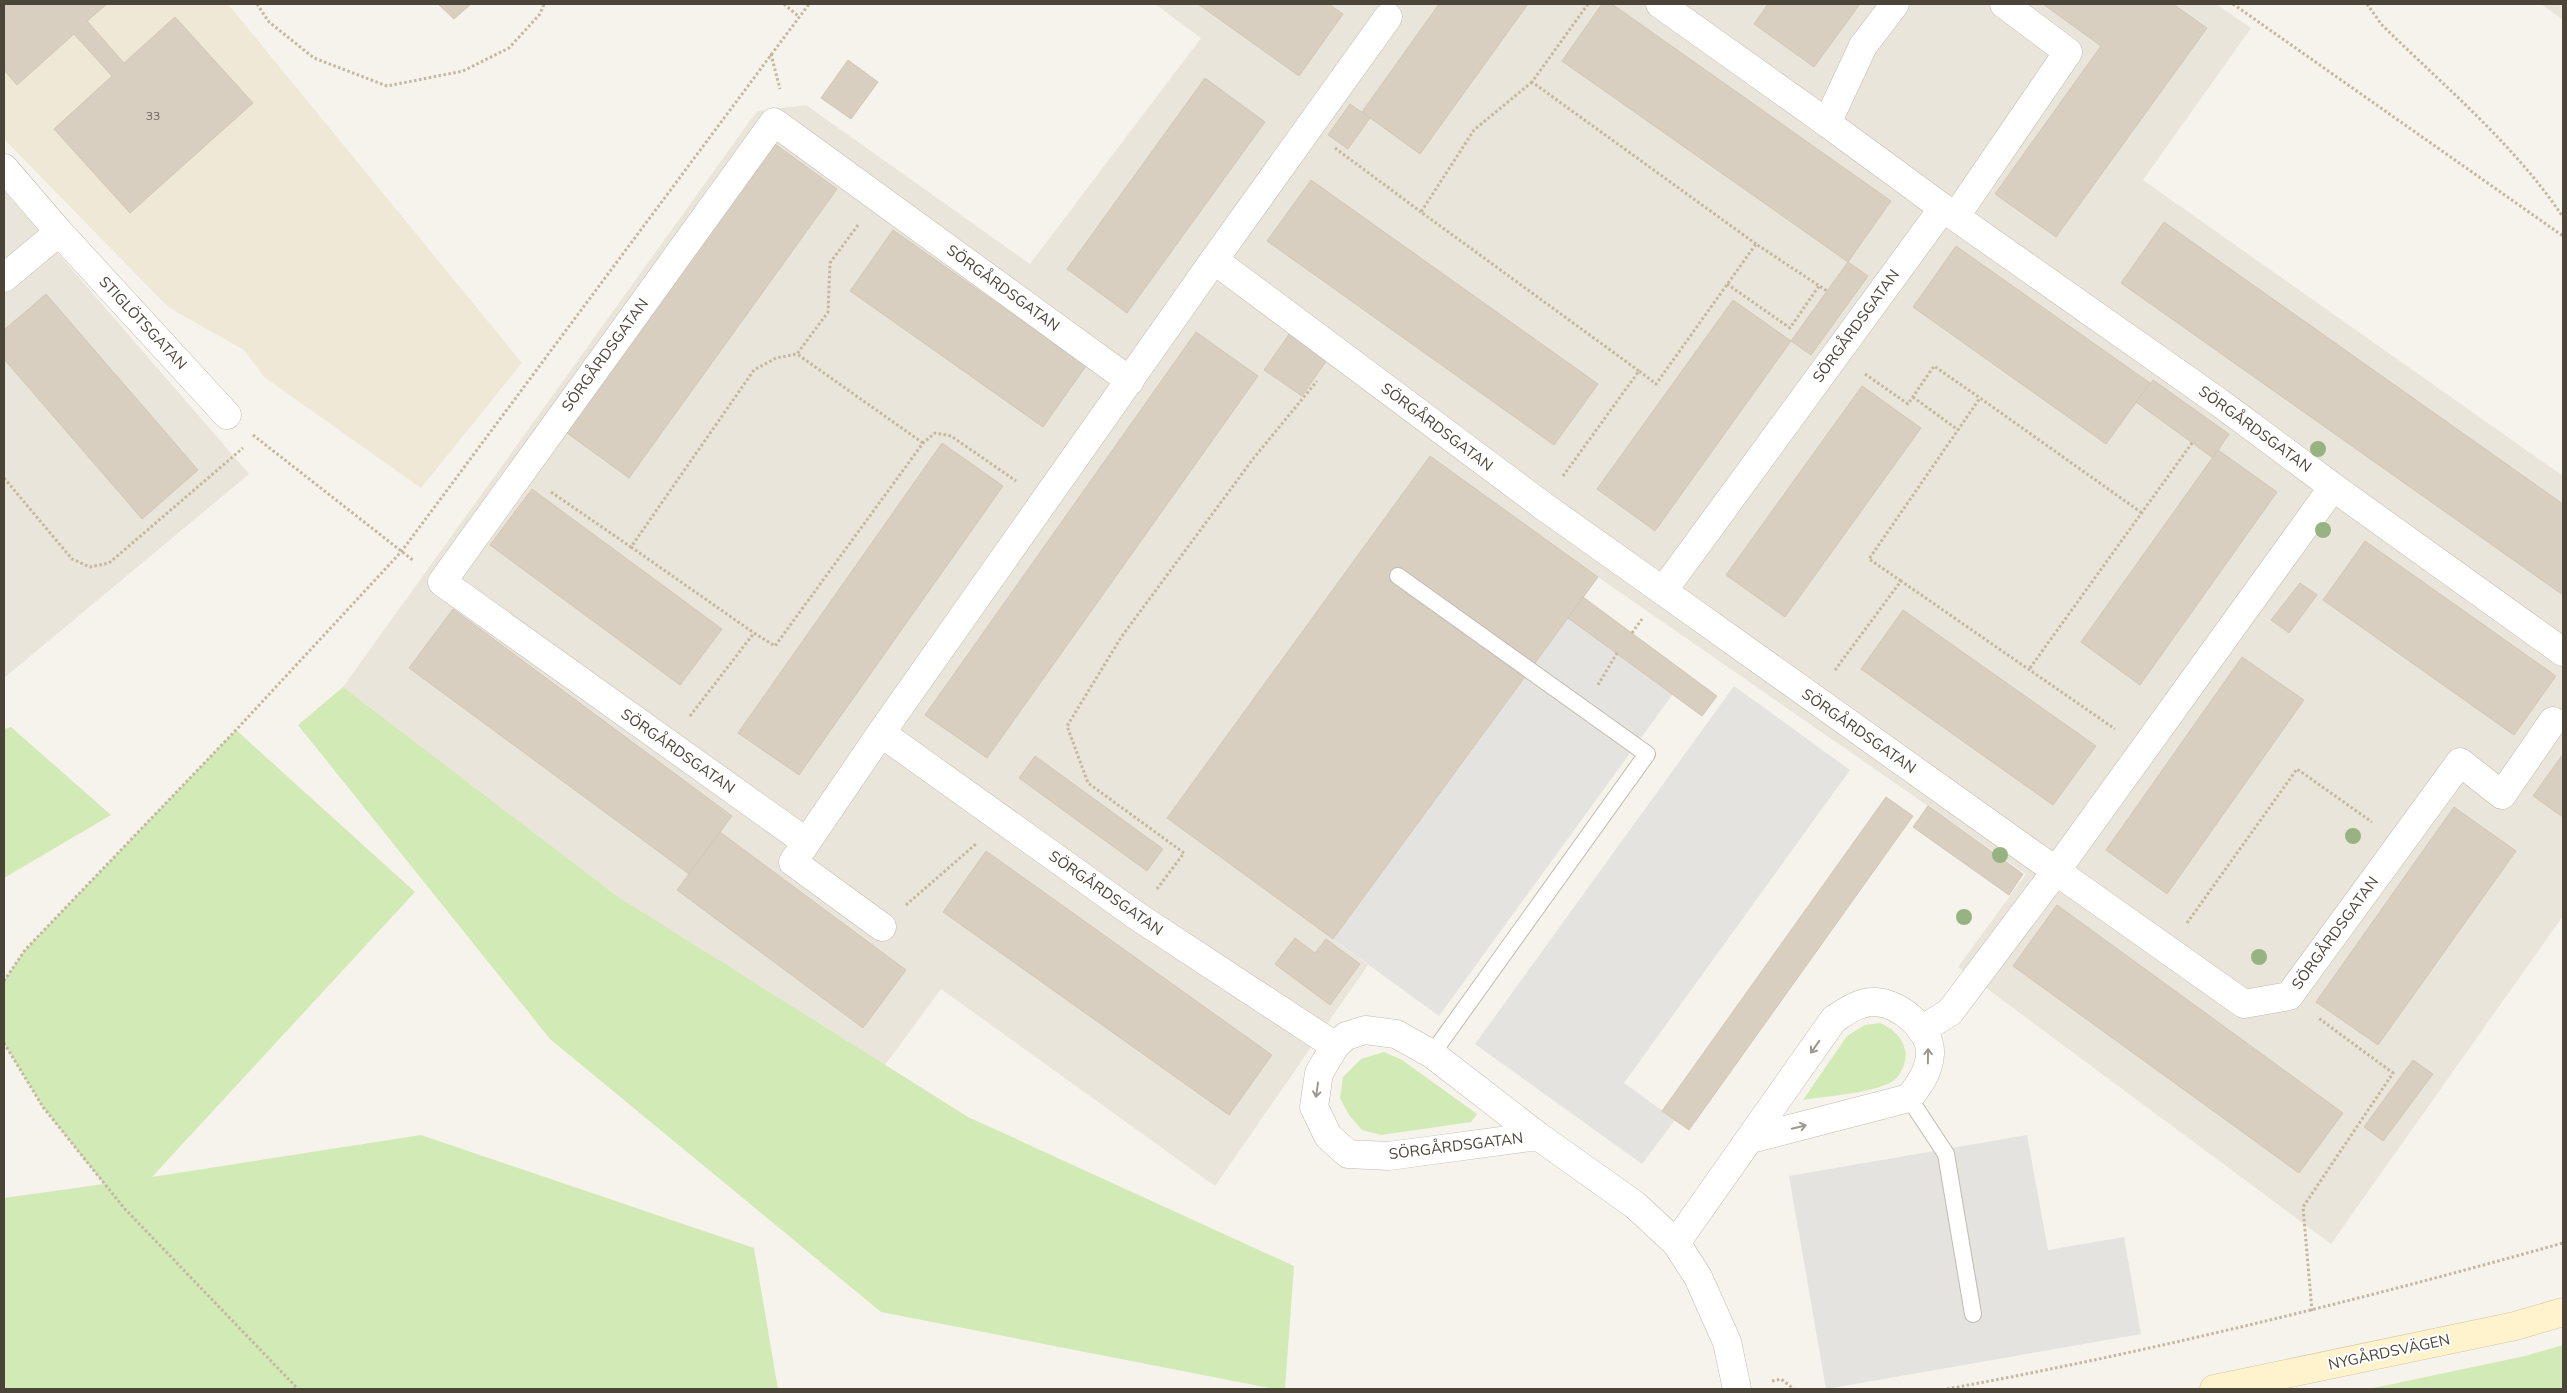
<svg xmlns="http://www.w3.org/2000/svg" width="2567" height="1393" viewBox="0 0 2567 1393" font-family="Mulish,sans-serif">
<rect width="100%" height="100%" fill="#f6f3ec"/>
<g fill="#eae5da">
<polygon points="1155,4 2216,4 2251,28 2143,180 2563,476 2563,916 2331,1244 1958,967 2026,874 1598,577 1430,457 1167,818 1368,965 1215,1186 941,989 885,1065 617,896 343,687 757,111 806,105 1030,264 1201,38"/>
<polygon points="2541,4 2563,4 2563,20"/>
<polygon points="4,191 249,474 4,678"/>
</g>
<polygon fill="#efe8d6" points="4,4 228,4 522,363 421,488 264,377 244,350 168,307 4,139"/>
<g fill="#d2eab5">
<polygon points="343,687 617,896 968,1117 1294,1266 1285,1389 1275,1389 881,1312 550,1039 298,725"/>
<polygon points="11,727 111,815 4,878 4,729"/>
<polygon points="236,730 415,892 152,1177 421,1135 754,1248 778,1389 4,1389 4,1198 104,1184 43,1107 4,1043 4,981 25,950"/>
<path d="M 1880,1023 C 1892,1029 1902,1036 1905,1050 C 1908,1059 1901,1076 1893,1081 C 1875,1093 1826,1096 1803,1100 L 1847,1036 L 1865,1025 Z"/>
<polygon points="1384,1052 1402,1060 1477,1114 1471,1122 1381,1135 1362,1130 1349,1115 1340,1098 1343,1077 1361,1059"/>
<polygon points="2563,1345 2563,1389 2369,1389 2525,1356"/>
</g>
<g fill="#e5e3e0">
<polygon points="1568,618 1673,694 1439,1016 1333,939"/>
<polygon points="1734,686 1850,770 1624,1083 1675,1120 1642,1164 1475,1044"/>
<polygon points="2027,1135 2048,1250 2124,1237 2141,1334 1826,1389 1789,1176"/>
</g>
<g fill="#d8cfc1" stroke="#d3c7b4">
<polygon points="4,4 107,4 87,21 124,63 175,17 253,103 130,213 54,129 112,76 74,34 17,85 4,70"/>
<polygon points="438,4 471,4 454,19"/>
<polygon points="1198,4 1329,4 1343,14 1299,76"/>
<polygon points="1439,4 1528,4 1420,154 1362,112"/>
<polygon points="1602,4 1612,4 1891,201 1848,262 1562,61"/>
<polygon points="1768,4 1860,4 1814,67 1754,24"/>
<polygon points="2043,4 2173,4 2207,28 2056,237 1995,194 2101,46"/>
<polygon points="848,60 878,82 851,119 821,98"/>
<polygon points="1205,78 1265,122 1127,313 1067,269"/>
<polygon points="1350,104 1370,118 1348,149 1328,135"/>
<polygon points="775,144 837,189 629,478 567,433"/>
<polygon points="1311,180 1598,384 1554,445 1267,241"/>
<polygon points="2164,222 2563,504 2563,595 2121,283"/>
<polygon points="893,230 1086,366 1043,427 850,291"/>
<polygon points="1956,246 2150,383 2106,444 1913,307"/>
<polygon points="1848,262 1868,276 1811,355 1791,341"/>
<polygon points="46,294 198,470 142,519 4,359 4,330"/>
<polygon points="1733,300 1791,341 1655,531 1597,489"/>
<polygon points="1292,330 1329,357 1302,396 1264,370"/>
<polygon points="1196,332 1258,376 987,758 925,715"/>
<polygon points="2153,380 2229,434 2213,458 2136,402"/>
<polygon points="1862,386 1921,428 1785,617 1726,575"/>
<polygon points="942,443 1003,486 799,775 738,733"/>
<polygon points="2218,450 2277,492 2140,685 2081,642"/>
<polygon points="1430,456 1598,577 1333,939 1167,818"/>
<polygon points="532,489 722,629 680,685 490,545"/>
<polygon points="2365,541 2556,676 2514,735 2323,600"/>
<polygon points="2300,583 2317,595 2289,633 2271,620"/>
<polygon points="1583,597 1717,696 1702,716 1568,618"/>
<polygon points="453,609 732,816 689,874 409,668"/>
<polygon points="1903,610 2096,746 2053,805 1861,669"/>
<polygon points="2242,657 2304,700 2167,894 2106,850"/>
<polygon points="2563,754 2563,817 2533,796"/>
<polygon points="1035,756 1163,849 1147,871 1019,778"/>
<polygon points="1886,797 1913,816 1689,1130 1662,1111"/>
<polygon points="1928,806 2023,874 2009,895 1913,827"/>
<polygon points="2454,807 2516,851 2378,1045 2316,1002"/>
<polygon points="720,832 906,970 863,1028 677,890"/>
<polygon points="986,851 1272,1055 1229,1115 943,912"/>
<polygon points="2057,905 2343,1113 2299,1173 2013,966"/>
<polygon points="1295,938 1315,953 1326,939 1360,964 1330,1005 1275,964"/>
<polygon points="2413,1060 2433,1074 2383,1141 2364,1127"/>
</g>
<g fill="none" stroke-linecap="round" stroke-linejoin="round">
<g stroke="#c2bbae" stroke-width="18">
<g id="lane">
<polyline points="1398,576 1647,754 1432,1054"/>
<polyline points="1909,1098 1946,1154 1973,1314"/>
</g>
</g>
<g stroke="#c2bbae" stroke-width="29">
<g id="street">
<polyline points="1660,4 1827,123"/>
<polyline points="1895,4 1863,46 1827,123 1943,208 1663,591 2056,871 1950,1012 1921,1030"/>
<polyline points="4,168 59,232 227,415"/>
<polyline points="1943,208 2220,403 2333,487 2563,652"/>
<polyline points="1956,216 2068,52 2004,4"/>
<polyline points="1214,260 1542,505 1663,591"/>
<polyline points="4,278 59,232"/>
<polyline points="2333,487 2056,871 2244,1004 2289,996 2460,762 2502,795 2553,721"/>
<polyline points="881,733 1214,260 1388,17"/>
<polyline points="806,842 442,582 774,122 1130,381"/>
<polyline points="882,927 793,862 881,733 1137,916 1335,1046"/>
<polyline points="1538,1136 1389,1156 1348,1154 1328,1136 1314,1107 1319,1073 1335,1046 1346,1036 1365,1030 1396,1034 1432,1054 1538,1136 1635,1205 1676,1243 1698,1277 1727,1342 1737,1389"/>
<path d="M 1676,1243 L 1834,1019 C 1847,1011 1860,1001 1876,1002 C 1900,1004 1931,1029 1930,1054 C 1929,1072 1919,1085 1909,1098 L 1751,1139"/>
</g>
</g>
<g stroke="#d6c79b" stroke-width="29">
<polyline id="secondary" points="2214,1389 2515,1326 2563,1312"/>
</g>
<g stroke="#c4b79f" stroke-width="3" stroke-dasharray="2.5 2.5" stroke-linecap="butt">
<polyline points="257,4 269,22 314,58 387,86 463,71 509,48 540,14 544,4"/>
<polyline points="784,4 798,16"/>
<polyline points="1588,4 1532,82 1756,244"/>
<polyline points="2233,4 2563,236"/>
<path d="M 2367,4 L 2382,25 C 2444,86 2514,144 2563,217"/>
<polyline points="771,54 780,89"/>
<polyline points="1532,82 1474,130 1421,212 1639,371"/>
<polyline points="1335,148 1421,212"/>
<polyline points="858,225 830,263 828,312 797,354 923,443"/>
<polyline points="1727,284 1790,328 1819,286"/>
<polyline points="1865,374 1908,404 1934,366 1980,398"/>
<polyline points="1913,397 1958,430"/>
<polyline points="253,435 414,561"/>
<polyline points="1563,476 1639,371 1656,384 1756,244 1827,291"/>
<polyline points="4,478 72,559 90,567 109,563 243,448"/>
<polyline points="551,492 631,547 754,370 776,358 797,354"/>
<polyline points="631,547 754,633"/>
<polyline points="1901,581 1869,559 1980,398 2142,513"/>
<polyline points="1632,633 1642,619"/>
<polyline points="2030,668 2192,443"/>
<polyline points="1835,670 1901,581 2115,729"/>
<polyline points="1598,685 1617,653"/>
<polyline points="690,716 754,633 775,646 923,443 935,433 951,436 1016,481"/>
<polyline points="1157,889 1184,853 1088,783 1067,726 1122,636 1253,459 1317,381"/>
<polyline points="906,905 977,843"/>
<polyline points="2187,923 2297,769 2372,822"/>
<polyline points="4,981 25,950 236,730 401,552 809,4"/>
<polyline points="4,1043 43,1107 124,1208 298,1389"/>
<polyline points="2312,1311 2303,1207 2393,1073 2317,1017"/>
<polyline points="1772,1381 1781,1379 1794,1389"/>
<path d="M 1947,1389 C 2155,1351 2360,1300 2563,1243"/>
</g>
<use href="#lane" stroke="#fff" stroke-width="16"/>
<use href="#street" stroke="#fff" stroke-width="28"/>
<use href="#secondary" stroke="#fff3cd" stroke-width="28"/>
</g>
<g fill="#97b381">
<circle cx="2318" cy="449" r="8"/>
<circle cx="2323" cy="530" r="8"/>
<circle cx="2353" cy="836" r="8"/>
<circle cx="2000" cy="855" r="8"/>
<circle cx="1964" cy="917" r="8"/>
<circle cx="2259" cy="957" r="8"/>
</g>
<defs><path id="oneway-shaft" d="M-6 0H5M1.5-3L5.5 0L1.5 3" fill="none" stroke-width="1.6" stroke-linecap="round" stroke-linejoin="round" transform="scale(1.25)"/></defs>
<g stroke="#9c9892">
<use href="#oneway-shaft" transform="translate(1815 1047) rotate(125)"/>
<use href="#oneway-shaft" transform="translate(1928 1056) rotate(-89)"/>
<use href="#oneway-shaft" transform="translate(1317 1090) rotate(98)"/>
<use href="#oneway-shaft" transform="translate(1799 1127) rotate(-14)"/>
</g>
<g text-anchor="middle" stroke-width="4" stroke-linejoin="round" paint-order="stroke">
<g font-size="12" fill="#6e675b">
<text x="153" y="120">33</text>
</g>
<g font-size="15" fill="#4b4439" stroke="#fff">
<text transform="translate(1003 288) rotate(36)" y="5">SÖRGÅRDSGATAN</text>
<text transform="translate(143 323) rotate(47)" y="5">STIGLÖTSGATAN</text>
<text transform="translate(1856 326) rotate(-54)" y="5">SÖRGÅRDSGATAN</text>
<text transform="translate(605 355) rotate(-54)" y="5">SÖRGÅRDSGATAN</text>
<text transform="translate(1437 427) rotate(37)" y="5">SÖRGÅRDSGATAN</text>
<text transform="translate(2255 429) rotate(36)" y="5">SÖRGÅRDSGATAN</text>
<text transform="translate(1859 731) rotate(35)" y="5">SÖRGÅRDSGATAN</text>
<text transform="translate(678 751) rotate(35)" y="5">SÖRGÅRDSGATAN</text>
<text transform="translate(1106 893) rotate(35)" y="5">SÖRGÅRDSGATAN</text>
<text transform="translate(2335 933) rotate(-54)" y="5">SÖRGÅRDSGATAN</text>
<text transform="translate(1456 1146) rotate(-7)" y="5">SÖRGÅRDSGATAN</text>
<text transform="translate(2389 1352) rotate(-12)" y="5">NYGÅRDSVÄGEN</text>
</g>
</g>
<rect width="2567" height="1393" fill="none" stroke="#4b4439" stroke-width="10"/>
</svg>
